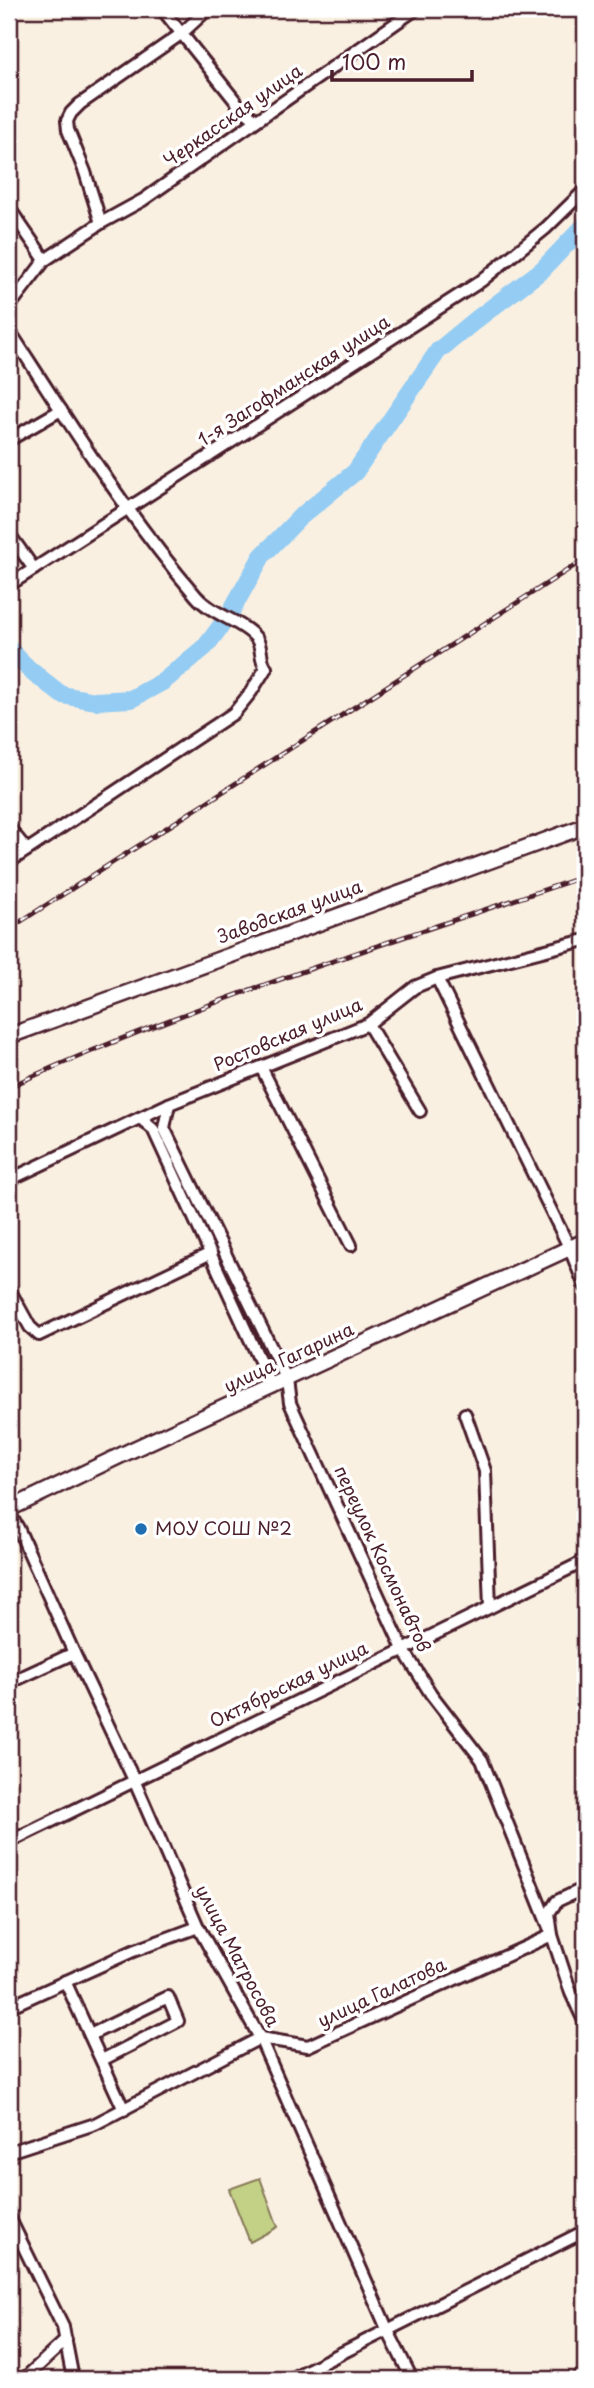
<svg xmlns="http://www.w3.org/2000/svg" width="594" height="2388" viewBox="0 0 594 2388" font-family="'Playpen Sans',sans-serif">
<rect width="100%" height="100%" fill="#faf0e2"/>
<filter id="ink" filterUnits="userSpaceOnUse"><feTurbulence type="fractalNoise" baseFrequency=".0143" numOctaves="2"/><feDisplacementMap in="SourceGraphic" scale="14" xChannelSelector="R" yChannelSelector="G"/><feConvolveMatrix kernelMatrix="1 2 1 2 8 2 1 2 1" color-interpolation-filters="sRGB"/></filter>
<g filter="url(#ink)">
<polygon fill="#c2d185" stroke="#867858" stroke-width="2" points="260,2178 278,2227 250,2242 229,2189"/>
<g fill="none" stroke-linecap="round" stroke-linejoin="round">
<polyline stroke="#94ccf3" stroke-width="18" points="9,649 30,670 62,695 95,701 131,699 164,681 206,646 229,615 262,556 299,518 355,472 438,351 477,319 542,270 585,225"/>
<g stroke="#4a1f2b" stroke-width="16">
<g id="minor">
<polyline points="162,9 241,108 256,120"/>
<polyline points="9,208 45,260"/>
<polyline points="101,223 85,172 68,130 67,121 71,113 80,104 181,34 208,9"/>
<polyline points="9,307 45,260 101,223 143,200 416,9"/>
<path d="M 9,330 C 68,421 125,513 196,596 C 212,615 244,622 256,638 C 263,647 259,659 266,668 L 251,692 L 234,713 L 9,862"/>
<polyline points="9,440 61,410"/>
<polyline points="9,534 34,569"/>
<polyline points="9,585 481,281 546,228 585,190"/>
<polyline points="9,828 27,850"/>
<polyline points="437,978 570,1249 585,1286"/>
<polyline points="368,1024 420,1111"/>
<polyline points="261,1067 351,1245"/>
<polyline points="169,1104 164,1128 287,1380 290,1403 403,1649 431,1694 482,1760 552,1935 571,1993 585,2023"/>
<polyline points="140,1118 153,1129 272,1387"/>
<polyline points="9,1180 169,1104 368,1024 415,987 437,978 585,940"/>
<polyline points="9,1289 30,1327 39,1335 211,1253"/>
<polyline points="465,1414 485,1471 490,1607"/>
<polyline points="9,1513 18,1528 74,1653 134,1780 198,1927 260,2038 388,2331 412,2379"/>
<polyline points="9,1683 74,1653"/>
<polyline points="9,1842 585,1561"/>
<polyline points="65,1981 124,2110"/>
<polyline points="9,2007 133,1951 198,1927"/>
<polyline points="90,2035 168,1997 178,2021 102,2060"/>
<polyline points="9,2152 95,2124 260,2038 308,2046 552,1935 549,1913 557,1901 585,1888"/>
<polyline points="9,2217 63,2327 73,2379"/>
<polyline points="9,2374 12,2379"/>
<polyline points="24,2379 66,2340"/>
<polyline points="290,2379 585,2231"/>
<polyline points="576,2379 585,2374"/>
</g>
</g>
<g stroke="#4a1f2b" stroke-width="19">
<g id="major">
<polyline points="9,1036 585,826"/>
<polyline points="9,1509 134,1449 585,1241"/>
</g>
</g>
<use href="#minor" stroke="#fff" stroke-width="10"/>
<use href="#major" stroke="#fff" stroke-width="14"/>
<g stroke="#4a1f2b" stroke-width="5">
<g id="rail">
<polyline points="9,929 585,559"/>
<path d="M 9,1087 C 195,1002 391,942 585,876"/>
</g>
</g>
<use href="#rail" stroke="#fff" stroke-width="2.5" stroke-dasharray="8" stroke-linecap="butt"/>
</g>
</g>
<circle fill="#1f6fb2" stroke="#fff" stroke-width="2.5" cx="141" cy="1529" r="7"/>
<g text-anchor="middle" stroke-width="7" stroke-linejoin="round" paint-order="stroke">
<g font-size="18" fill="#4a1f2b" stroke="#fff">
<text transform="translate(233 116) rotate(-35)" y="6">Черкасская улица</text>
<text transform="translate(294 381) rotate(-33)" y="6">1-я Загофманская улица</text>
<text transform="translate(290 912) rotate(-20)" y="6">Заводская улица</text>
<text transform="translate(288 1035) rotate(-23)" y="6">Ростовская улица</text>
<text transform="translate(289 1358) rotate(-25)" y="6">улица Гагарина</text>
<text transform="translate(382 1559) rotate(65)" y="6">переулок Космонавтов</text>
<text transform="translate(289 1685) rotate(-26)" y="6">Октябрьская улица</text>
<text transform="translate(237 1956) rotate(62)" y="6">улица Матросова</text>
<text transform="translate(382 1993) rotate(-25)" y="6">улица Галатова</text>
</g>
<g font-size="18" fill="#4a1f2b" stroke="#fff" text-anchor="start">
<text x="155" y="1535">МОУ СОШ №2</text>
</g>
</g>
<rect width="594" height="2388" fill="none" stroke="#fff" stroke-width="35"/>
<rect x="18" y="18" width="559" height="2353" fill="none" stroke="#4a1f2b" stroke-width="2.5" filter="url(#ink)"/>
<path d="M332 70v10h140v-10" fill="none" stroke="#4a1f2b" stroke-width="3.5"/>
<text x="342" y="70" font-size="21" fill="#4a1f2b" stroke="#ffffff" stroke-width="5" paint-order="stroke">100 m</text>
</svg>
